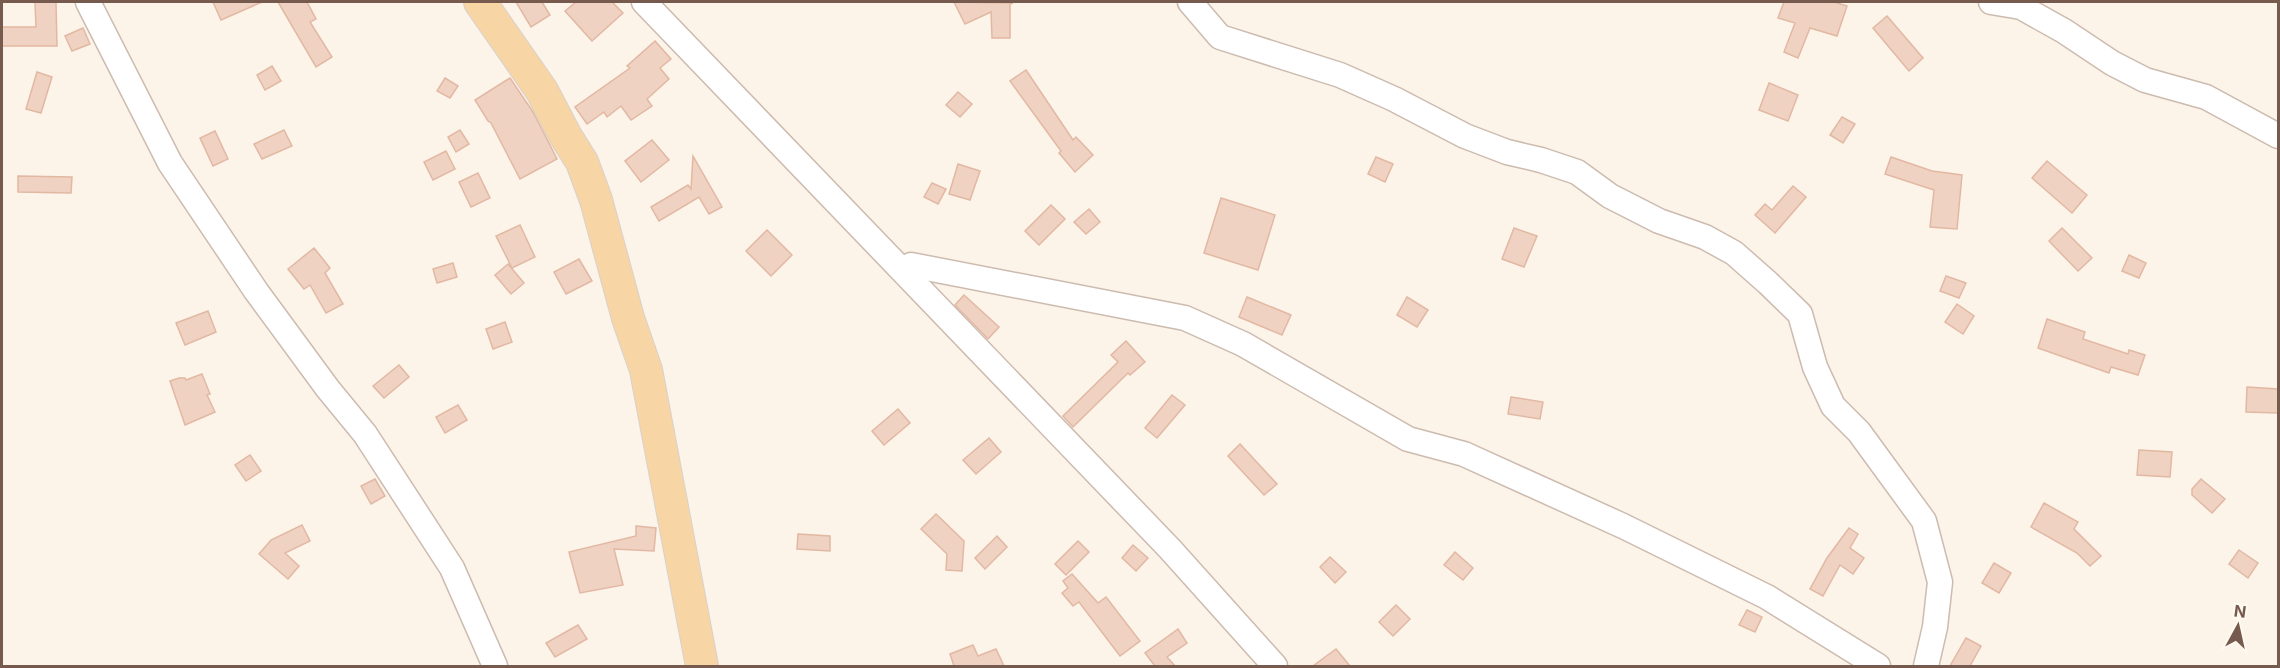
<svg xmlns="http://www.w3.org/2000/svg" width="2280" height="668" viewBox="0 0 2280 668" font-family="Inter,sans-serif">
<rect width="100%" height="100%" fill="#fcf3e9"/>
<g fill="#f0d2c2" stroke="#e2b8a3" stroke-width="1.5">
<polygon points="35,2 56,2 57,46 2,46 2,27 36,27"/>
<polygon points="213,2 262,2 221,20"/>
<polygon points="278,2 307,2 316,19 310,22 332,57 316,67"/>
<polygon points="516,2 542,2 550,15 531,27"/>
<polygon points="576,2 612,2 623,13 592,41 565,11"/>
<polygon points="954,2 1013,3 1010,4 1010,38 992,38 991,12 965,24"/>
<polygon points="1784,2 1834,2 1847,6 1837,36 1810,28 1798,58 1784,52 1795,23 1778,18"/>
<polygon points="1887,16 1923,58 1909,71 1873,28"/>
<polygon points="83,28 90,44 72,51 65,36"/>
<polygon points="655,41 671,59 660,68 669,79 647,99 652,106 631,120 621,106 607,117 604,112 587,124 575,107 630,68 627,66"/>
<polygon points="272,66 281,81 265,90 257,75"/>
<polygon points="1026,70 1073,140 1076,137 1093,155 1075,172 1059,153 1061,151 1010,81"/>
<polygon points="37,72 52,77 41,113 26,109"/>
<polygon points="445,78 458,86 450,98 437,91"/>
<polygon points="510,78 533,112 557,159 520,179 491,123 488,121 475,100"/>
<polygon points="1769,83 1798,95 1788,121 1759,110"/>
<polygon points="958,92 972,104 960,117 946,105"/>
<polygon points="1842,117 1855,124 1843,143 1830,135"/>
<polygon points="284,130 292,146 262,159 254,144"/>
<polygon points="460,130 469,144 456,152 448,137"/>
<polygon points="215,131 228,159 213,166 200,138"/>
<polygon points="652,140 669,160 641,182 625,161"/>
<polygon points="446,151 455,169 433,180 424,162"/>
<polygon points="693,156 722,207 709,214 699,197 659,221 651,207 688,185 691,189"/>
<polygon points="1376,157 1393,164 1385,182 1368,174"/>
<polygon points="1891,157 1932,171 1962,175 1957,229 1930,227 1934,190 1885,174"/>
<polygon points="2047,161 2087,195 2072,213 2032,178"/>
<polygon points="958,164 980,171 970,200 949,194"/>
<polygon points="478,173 490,198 471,207 459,182"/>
<polygon points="18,176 72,177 71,193 18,192"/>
<polygon points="932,183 946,189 938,204 924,197"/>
<polygon points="1793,186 1806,197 1775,233 1755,215 1765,204 1772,210"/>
<polygon points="1221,198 1275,215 1258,270 1204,253"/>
<polygon points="1051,205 1065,219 1039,245 1025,231"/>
<polygon points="1089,209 1100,222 1086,234 1074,222"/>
<polygon points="520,225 535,257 512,268 496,236"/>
<polygon points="1514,228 1537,236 1524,267 1502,259"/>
<polygon points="2062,228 2092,258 2078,271 2049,241"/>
<polygon points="767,230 792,255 771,276 746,251"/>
<polygon points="314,248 330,268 325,273 343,304 326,313 310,285 304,289 288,269"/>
<polygon points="2129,255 2146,263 2139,278 2122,271"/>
<polygon points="579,259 592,281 566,294 554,272"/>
<polygon points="453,263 457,277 437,283 433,269"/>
<polygon points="508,264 524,283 511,294 495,275"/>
<polygon points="1946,276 1966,283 1959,298 1940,291"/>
<polygon points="964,295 999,327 988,339 955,305"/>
<polygon points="1247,297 1291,315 1282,335 1239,317"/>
<polygon points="1407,297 1428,310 1417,327 1397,315"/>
<polygon points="1957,304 1974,316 1963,334 1945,322"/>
<polygon points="208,311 216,332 185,345 176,323"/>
<polygon points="2047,319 2085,332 2083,339 2128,354 2129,350 2145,355 2138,375 2111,367 2109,373 2038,348"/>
<polygon points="505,322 512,342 493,349 486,329"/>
<polygon points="1126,341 1145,362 1130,375 1128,373 1073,427 1063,416 1118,362 1111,355"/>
<polygon points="399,365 409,377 384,398 373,386"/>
<polygon points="202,374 210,394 207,395 215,412 185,425 170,381 179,378 185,378 186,380"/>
<polygon points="2247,387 2278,389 2278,413 2246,412"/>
<polygon points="1172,395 1185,405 1157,438 1145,428"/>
<polygon points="1511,397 1543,402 1540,419 1508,414"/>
<polygon points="458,405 467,420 445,433 436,417"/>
<polygon points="898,409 910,423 884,445 872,431"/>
<polygon points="989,438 1001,452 976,474 963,460"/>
<polygon points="1240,444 1277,484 1264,495 1228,456"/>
<polygon points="2139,450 2172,452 2170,477 2137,475"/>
<polygon points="250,455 261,471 246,481 235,465"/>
<polygon points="375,479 385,496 371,504 361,486"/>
<polygon points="2201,479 2225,499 2212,513 2192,495 2192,489"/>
<polygon points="2044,503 2078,522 2074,529 2101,556 2090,566 2077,553 2031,527"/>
<polygon points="936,514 964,541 962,571 946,570 947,554 921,529"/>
<polygon points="302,525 310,541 285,553 299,566 288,579 259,554 271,540"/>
<polygon points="636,526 656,528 654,551 614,549 623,585 580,593 569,552 636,536"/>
<polygon points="1849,528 1858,534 1850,548 1864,558 1853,574 1840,565 1823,596 1810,589 1827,558"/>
<polygon points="798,534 830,536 830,551 797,549"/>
<polygon points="997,536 1007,547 985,569 975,558"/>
<polygon points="1078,541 1089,552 1066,575 1055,564"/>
<polygon points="1133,545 1148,558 1136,571 1122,558"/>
<polygon points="2239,550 2258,563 2248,578 2229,564"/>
<polygon points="1455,552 1473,568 1463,580 1444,565"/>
<polygon points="1330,557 1346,572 1335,583 1320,567"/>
<polygon points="1994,563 2011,573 1999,593 1982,583"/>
<polygon points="1072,574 1098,603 1106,597 1140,641 1120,656 1079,602 1073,606 1062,593 1068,588 1063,581"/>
<polygon points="1396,605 1410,619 1393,636 1379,622"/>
<polygon points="1747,610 1762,617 1755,632 1739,625"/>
<polygon points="578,625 587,639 555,657 546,643"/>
<polygon points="1178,629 1187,643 1167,657 1175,666 1155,666 1145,653"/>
<polygon points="1966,638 1981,646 1970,666 1950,666"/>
<polygon points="973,645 978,656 996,649 1004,666 954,666 950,654"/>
<polygon points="1336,649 1350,666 1313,666"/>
</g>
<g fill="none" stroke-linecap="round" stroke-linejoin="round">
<g stroke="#cdbbaf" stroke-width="27">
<g id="minor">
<polyline points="88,2 170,163 256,291 328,389 365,434 452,568 495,666"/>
<polyline points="644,2 1170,549 1275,666"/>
<polyline points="1190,2 1220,37 1340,75 1394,99 1465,136 1507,152 1541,160 1577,172 1610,196 1659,221 1705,237 1734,253 1768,283 1800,314 1815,367 1833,406 1859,432 1924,521 1940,582 1935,627 1926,666"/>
<polyline points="1991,2 2021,7 2064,31 2112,63 2145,80 2206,97 2278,136"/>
<polyline points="905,271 911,265 1185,318 1243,344 1408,439 1464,454 1623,526 1767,597 1878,666"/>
</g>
</g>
<g stroke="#d8d1cd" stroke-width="34">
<polyline id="major" points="480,2 542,91 565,135 582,162 596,200 628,318 646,370 702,666"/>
</g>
<use href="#minor" stroke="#fff" stroke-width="24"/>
<use href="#major" stroke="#f7d5a5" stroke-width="32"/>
</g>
<rect width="2280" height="668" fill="none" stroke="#755a4d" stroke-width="6"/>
<g transform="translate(2238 626) rotate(8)" stroke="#fef8ef" stroke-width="4.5" paint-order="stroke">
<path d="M0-4.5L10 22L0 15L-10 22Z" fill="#755a4d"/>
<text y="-9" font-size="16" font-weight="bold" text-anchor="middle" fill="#755a4d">N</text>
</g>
</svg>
